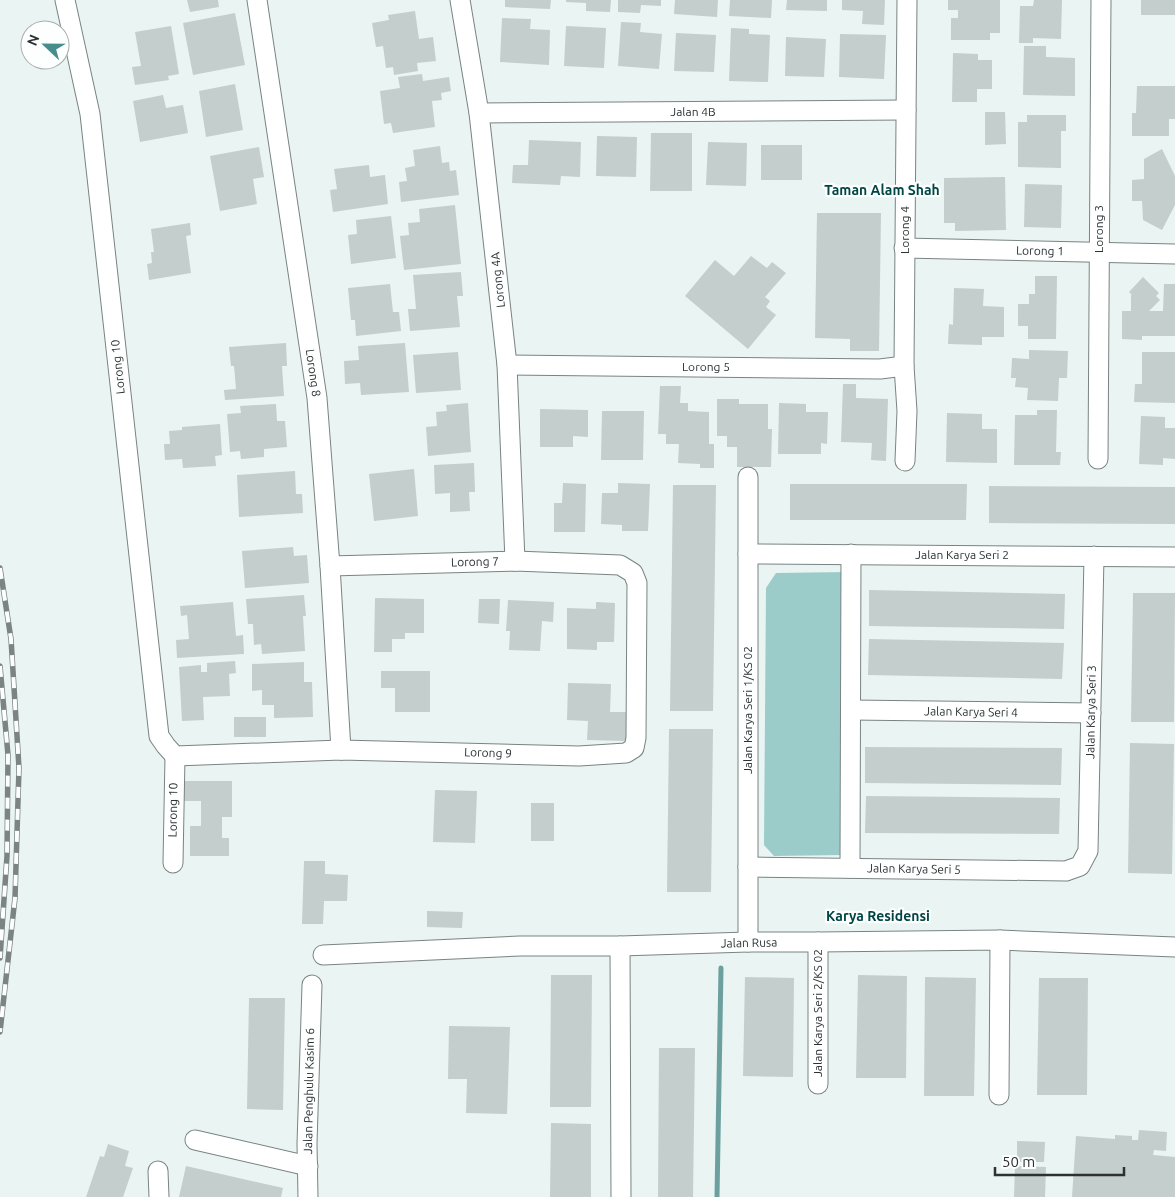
<svg xmlns="http://www.w3.org/2000/svg" width="1175" height="1197" viewBox="0 0 1175 1197" font-family="Ubuntu,sans-serif">
<rect width="100%" height="100%" fill="#e9f4f3"/>
<polygon fill="#9bccca" points="848,572 844,855 774,856 764,845 766,588 776,573"/>
<g fill="none" stroke-linecap="round" stroke-linejoin="round">
<polyline stroke="#6ca09f" stroke-width="5" points="717,1197 721,968"/>
</g>
<g fill="#c3cecd">
<polygon points="187,0 218,0 219,7 190,12"/>
<polygon points="505,0 551,0 550,9 505,7"/>
<polygon points="566,0 611,0 610,12 586,11 586,3 566,2"/>
<polygon points="618,0 661,0 661,6 641,5 640,13 618,12"/>
<polygon points="675,0 718,0 717,17 674,14"/>
<polygon points="730,0 772,0 771,18 729,16"/>
<polygon points="787,0 827,0 827,11 786,10"/>
<polygon points="842,0 885,0 884,25 862,24 863,11 842,10"/>
<polygon points="948,0 1000,0 1000,33 990,33 990,40 951,40 951,18 958,18 958,10 948,10"/>
<polygon points="1034,0 1062,0 1061,39 1033,38 1033,43 1019,43 1020,6 1033,6"/>
<rect x="1141" y="0" width="34" height="15"/>
<polygon points="415,11 419,39 433,37 436,61 417,63 418,71 394,75 393,67 386,68 383,46 376,47 372,23 389,20 388,15"/>
<polygon points="235,13 245,65 193,75 183,23"/>
<polygon points="502,18 531,19 530,29 550,30 549,65 500,62"/>
<polygon points="621,22 641,23 640,32 662,34 659,69 618,66"/>
<polygon points="171,26 179,74 168,76 169,80 135,85 132,67 141,66 135,32"/>
<polygon points="566,26 606,28 604,68 564,66"/>
<polygon points="731,28 749,29 749,34 770,35 768,82 729,81"/>
<polygon points="676,33 716,35 714,72 674,71"/>
<polygon points="840,34 886,35 884,79 839,77"/>
<polygon points="786,37 826,39 824,77 785,76"/>
<polygon points="1024,46 1046,46 1046,57 1075,58 1075,96 1023,95"/>
<polygon points="953,53 978,54 978,60 992,60 992,89 977,89 977,102 952,102"/>
<polygon points="422,74 423,81 449,77 451,91 441,93 442,100 432,101 435,127 393,133 391,123 384,124 380,91 400,88 398,77"/>
<polygon points="235,84 243,130 206,137 199,91"/>
<polygon points="1137,86 1175,86 1175,119 1169,119 1169,136 1132,136 1132,113 1136,113"/>
<polygon points="163,95 166,108 183,105 188,133 140,142 133,101"/>
<polygon points="985,112 1005,112 1006,144 985,145"/>
<polygon points="1027,115 1066,115 1066,131 1061,131 1061,168 1018,167 1018,122 1027,122"/>
<polygon points="651,133 692,133 692,191 650,191"/>
<polygon points="597,136 637,137 636,177 596,176"/>
<polygon points="529,140 581,142 580,177 561,176 560,185 512,183 513,165 528,165"/>
<polygon points="708,142 747,143 746,186 706,185"/>
<rect x="761" y="145" width="41" height="35"/>
<polygon points="440,146 442,163 449,162 450,171 456,170 459,195 401,202 399,182 407,181 405,168 415,166 413,150"/>
<polygon points="259,147 264,177 253,179 257,204 220,211 210,156"/>
<polygon points="1162,149 1175,176 1175,205 1162,230 1143,220 1142,201 1132,201 1132,180 1144,179 1144,159"/>
<polygon points="369,165 370,177 385,175 388,204 333,212 330,190 337,189 334,169"/>
<polygon points="1005,177 1006,230 955,231 955,223 944,223 944,178"/>
<polygon points="1025,184 1062,185 1061,228 1024,227"/>
<polygon points="455,205 461,264 404,270 400,236 409,235 408,223 420,222 419,209"/>
<polygon points="817,213 881,213 879,351 850,351 850,339 815,338"/>
<polygon points="391,216 396,258 351,264 348,235 357,234 356,220"/>
<polygon points="190,223 191,235 186,236 191,273 149,280 147,264 152,263 151,252 154,252 151,229"/>
<polygon points="751,256 767,268 772,262 786,273 765,297 770,301 766,307 776,315 748,349 685,296 715,260 734,276"/>
<polygon points="461,272 463,296 457,296 460,327 410,331 408,309 416,309 413,275"/>
<polygon points="1035,276 1057,276 1056,339 1028,339 1028,326 1018,326 1018,304 1029,304 1029,294 1035,294"/>
<polygon points="1143,277 1159,293 1156,296 1160,300 1149,311 1163,311 1164,284 1175,284 1175,336 1142,336 1142,340 1122,339 1122,311 1131,311 1131,295 1132,295 1129,292"/>
<polygon points="390,284 393,312 399,312 401,331 356,336 355,320 351,320 348,288"/>
<polygon points="954,288 984,289 983,306 1004,307 1004,337 982,337 982,345 948,344 949,324 953,325"/>
<polygon points="286,343 287,366 282,366 284,396 225,400 224,390 236,389 234,366 231,366 229,347"/>
<polygon points="405,343 409,392 361,395 360,383 345,384 344,361 359,360 358,346"/>
<polygon points="1029,350 1068,351 1067,378 1059,378 1058,401 1027,400 1028,388 1015,387 1016,378 1011,378 1012,358 1029,359"/>
<polygon points="458,352 461,390 416,393 413,355"/>
<polygon points="1142,352 1175,352 1175,403 1134,402 1135,384 1142,384"/>
<polygon points="843,384 856,384 856,398 888,399 886,461 871,460 872,443 841,442"/>
<polygon points="660,386 681,386 680,403 688,403 688,411 709,412 709,444 714,444 714,468 700,468 700,464 678,463 679,444 666,444 666,434 658,434"/>
<polygon points="717,399 739,399 739,404 768,404 768,429 772,429 771,467 737,467 737,447 727,447 727,436 717,436"/>
<polygon points="468,403 471,452 428,456 426,427 437,426 436,412 447,411 446,405"/>
<polygon points="779,403 806,404 806,412 828,412 827,444 821,443 821,454 778,454"/>
<polygon points="276,404 277,421 285,421 287,447 264,449 264,457 241,459 240,451 230,452 227,414 241,413 240,406"/>
<polygon points="540,409 588,410 588,437 573,436 573,447 540,447"/>
<polygon points="1037,410 1057,410 1056,452 1061,452 1060,465 1014,465 1015,415 1037,415"/>
<polygon points="602,411 644,411 643,460 601,460"/>
<polygon points="947,413 982,414 982,429 997,429 997,463 946,462"/>
<polygon points="1141,416 1165,417 1165,428 1175,428 1175,459 1163,458 1163,465 1139,464"/>
<polygon points="220,424 222,455 215,456 216,466 183,468 182,459 165,460 164,444 170,444 169,431 182,430 182,427"/>
<polygon points="474,463 475,492 469,492 470,511 450,512 450,493 435,494 434,465"/>
<polygon points="414,469 418,516 374,521 369,474"/>
<polygon points="295,471 296,494 302,494 303,513 239,517 237,475"/>
<polygon points="563,483 586,484 585,532 554,532 554,503 562,503"/>
<polygon points="618,483 650,484 648,531 622,531 622,525 601,524 602,493 618,493"/>
<polygon points="790,484 967,484 966,520 790,520"/>
<polygon points="673,485 716,485 713,711 670,711"/>
<polygon points="989,486 1175,487 1175,524 989,523"/>
<polygon points="293,547 294,556 307,555 309,583 245,588 242,551"/>
<polygon points="869,590 1065,594 1064,629 869,626"/>
<polygon points="1133,593 1175,593 1174,722 1131,722"/>
<polygon points="304,595 306,616 303,616 305,651 262,654 261,644 254,645 253,624 248,624 246,599"/>
<polygon points="375,598 424,599 424,633 405,633 405,639 392,639 392,652 374,652"/>
<polygon points="479,599 500,599 499,624 478,623"/>
<polygon points="508,600 554,602 553,622 542,621 540,651 509,650 510,631 506,631"/>
<polygon points="233,602 236,636 243,635 244,654 177,658 176,640 189,639 187,615 181,616 180,606"/>
<polygon points="596,602 615,603 614,642 597,642 597,650 567,649 567,608 596,609"/>
<polygon points="869,639 1064,643 1062,679 868,675"/>
<polygon points="235,661 236,673 229,674 230,696 203,697 204,720 182,721 179,667 201,665 201,672 207,672 207,663"/>
<polygon points="304,662 304,682 312,682 313,717 274,718 274,705 262,705 262,690 252,691 252,664"/>
<polygon points="381,671 430,671 430,712 395,712 395,688 381,688"/>
<polygon points="568,683 611,684 610,712 627,712 626,741 587,740 588,721 567,720"/>
<rect x="234" y="717" width="32" height="20"/>
<polygon points="669,729 713,729 711,892 667,892"/>
<polygon points="1130,743 1174,744 1172,874 1128,873"/>
<polygon points="865,747 1062,748 1061,785 865,783"/>
<polygon points="184,781 232,781 232,817 222,817 222,838 229,838 229,856 190,856 190,826 201,826 201,801 184,801"/>
<polygon points="435,790 477,791 475,843 433,842"/>
<polygon points="866,796 1060,798 1059,834 865,833"/>
<rect x="531" y="803" width="23" height="38"/>
<polygon points="304,861 325,861 325,874 348,875 347,901 324,901 323,924 302,924"/>
<polygon points="427,911 463,912 462,928 427,927"/>
<polygon points="551,975 592,975 591,1107 550,1107"/>
<polygon points="858,975 907,976 906,1078 856,1078"/>
<polygon points="745,977 794,978 793,1077 743,1076"/>
<polygon points="925,977 976,978 974,1096 924,1096"/>
<polygon points="1039,978 1088,978 1087,1095 1037,1095"/>
<polygon points="249,998 285,998 283,1110 247,1109"/>
<polygon points="449,1026 510,1027 507,1114 466,1113 467,1079 448,1079"/>
<polygon points="659,1048 695,1048 693,1197 658,1197"/>
<polygon points="551,1123 591,1124 591,1197 550,1197"/>
<polygon points="1139,1130 1167,1132 1166,1151 1154,1150 1153,1155 1175,1157 1175,1197 1072,1197 1076,1136 1115,1139 1115,1135 1132,1136 1132,1140 1138,1140"/>
<polygon points="1017,1141 1045,1142 1044,1162 1017,1162"/>
<polygon points="108,1144 129,1151 125,1166 133,1168 123,1197 86,1197 100,1156 104,1157"/>
<polygon points="186,1166 283,1188 281,1197 179,1197"/>
<polygon points="1015,1166 1046,1167 1045,1197 1014,1197"/>
</g>
<g fill="none" stroke-linecap="round" stroke-linejoin="round">
<g stroke="#798383" stroke-width="21">
<g id="minor">
<polyline points="65,0 90,114 159,736 166,746 175,756 341,750 579,756 626,753 634,748 636,738 637,583 633,573 620,565 515,561 330,566"/>
<polyline points="257,0 317,398 330,566 341,750"/>
<polyline points="460,0 479,113 507,365 515,561"/>
<polyline points="479,113 906,110"/>
<polyline points="904,248 1175,254"/>
<polyline points="507,365 880,369 904,366"/>
<polyline points="1098,459 1101,0"/>
<polyline points="905,461 907,411 904,366 907,0"/>
<polyline points="748,477 748,942"/>
<polyline points="748,554 1175,557"/>
<polyline points="851,710 1091,713"/>
<polyline points="173,863 175,756"/>
<polyline points="748,867 1066,871 1080,866 1088,851 1094,556"/>
<polyline points="850,868 851,554"/>
<polyline points="818,942 818,1084"/>
<polyline points="620,946 621,1197"/>
<polyline points="323,955 520,946 620,946 748,942 818,942 1000,940 1175,947"/>
<polyline points="999,1095 1000,940"/>
<polyline points="195,1140 308,1166"/>
<polyline points="158,1171 159,1197"/>
<polyline points="308,1197 307,1144 312,985"/>
</g>
</g>
<use href="#minor" stroke="#fff" stroke-width="19"/>
<g stroke="#7c8383" stroke-width="5.5">
<g id="rail">
<polyline points="0,568 11,639 19,768 15,898 0,1032"/>
<polyline points="0,666 8,755 7,856 0,958"/>
</g>
</g>
<use href="#rail" stroke="#fdffff" stroke-width="4" stroke-dasharray="11" stroke-linecap="butt"/>
</g>
<g text-anchor="middle" stroke-width="4.5" stroke-linejoin="round" paint-order="stroke">
<g font-size="12" fill="#2d3131" stroke="#fdffff">
<text x="693" y="116">Jalan 4B</text>
<text transform="translate(1099 229) rotate(-90)" y="4">Lorong 3</text>
<text transform="translate(905 230) rotate(-90)" y="4">Lorong 4</text>
<text transform="translate(1040 251) rotate(1)" y="4">Lorong 1</text>
<text transform="translate(498 280) rotate(-96)" y="4">Lorong 4A</text>
<text transform="translate(118 367) rotate(-96)" y="4">Lorong 10</text>
<text x="706" y="371">Lorong 5</text>
<text transform="translate(313 373) rotate(82)" y="4">Lorong 8</text>
<text x="962" y="559">Jalan Karya Seri 2</text>
<text transform="translate(475 562) rotate(-1)" y="4">Lorong 7</text>
<text transform="translate(748 710) rotate(-90)" y="4">Jalan Karya Seri 1/KS 02</text>
<text transform="translate(971 712) rotate(1)" y="4">Jalan Karya Seri 4</text>
<text transform="translate(1091 712) rotate(-89)" y="4">Jalan Karya Seri 3</text>
<text transform="translate(488 753) rotate(2)" y="4">Lorong 9</text>
<text transform="translate(173 810) rotate(-89)" y="4">Lorong 10</text>
<text transform="translate(914 869) rotate(1)" y="4">Jalan Karya Seri 5</text>
<text transform="translate(749 943) rotate(-1)" y="4">Jalan Rusa</text>
<text transform="translate(818 1013) rotate(-90)" y="4">Jalan Karya Seri 2/KS 02</text>
<text transform="translate(309 1091) rotate(-89)" y="4">Jalan Penghulu Kasim 6</text>
</g>
<g font-size="14" font-weight="bold" fill="#044" stroke="#fdffff">
<text x="882" y="195">Taman Alam Shah</text>
<text x="878" y="921">Karya Residensi</text>
</g>
</g>
<g transform="translate(45 45) rotate(292)"><circle r="24" fill="#fdffff" stroke="#aaadad"/>
<path d="M0-4L9 19L0 12L-9 19Z" fill="#468e8c"/>
<text y="-8" font-size="14" font-weight="bold" text-anchor="middle" fill="#2d3131">N</text>
</g>
<path d="M995 1167v8h129v-8" fill="none" stroke="#2d3131" stroke-width="2.5"/>
<text x="1002" y="1167" font-size="15" fill="#2d3131" stroke="#fdffff" stroke-width="4" paint-order="stroke">50 m</text>
</svg>
